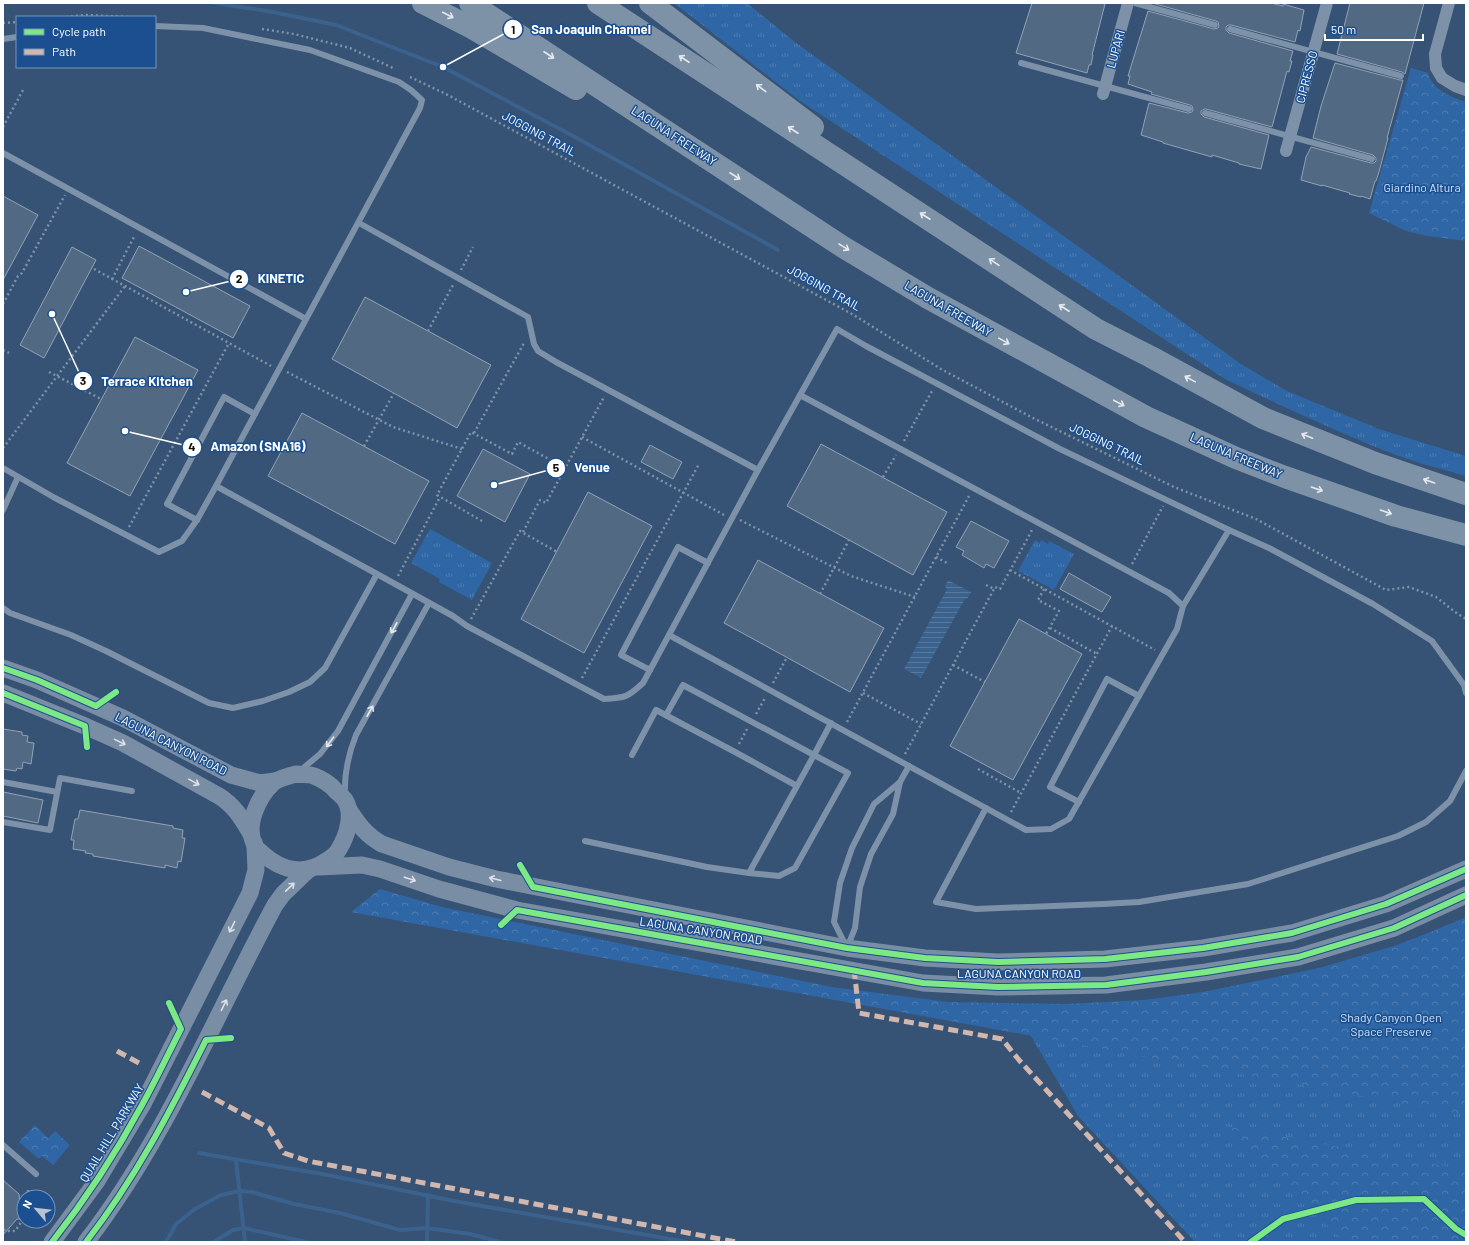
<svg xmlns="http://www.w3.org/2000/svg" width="1469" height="1245" viewBox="0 0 1469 1245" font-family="Barlow,sans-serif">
<defs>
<pattern id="grass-tufts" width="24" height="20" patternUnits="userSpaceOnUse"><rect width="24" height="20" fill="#2f66a5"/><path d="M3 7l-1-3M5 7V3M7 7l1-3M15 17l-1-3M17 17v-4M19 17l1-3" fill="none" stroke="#4e7db2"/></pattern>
<pattern id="forest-crowns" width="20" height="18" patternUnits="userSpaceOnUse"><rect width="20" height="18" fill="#2f66a5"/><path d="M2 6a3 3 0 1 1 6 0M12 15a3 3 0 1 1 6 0" fill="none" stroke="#4e7db2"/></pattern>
<pattern id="water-rules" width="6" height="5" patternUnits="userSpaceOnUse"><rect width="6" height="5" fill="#3b618d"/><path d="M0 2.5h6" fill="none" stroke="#58799e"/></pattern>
</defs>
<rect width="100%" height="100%" fill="#365274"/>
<g fill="url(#grass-tufts)">
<path d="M 674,3 L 747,3 L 795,42 L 1241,364 L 1287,391 L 1379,429 L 1466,456 L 1466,476 C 1446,470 1425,465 1404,458 C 1343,435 1284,407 1225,379 L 800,101 Z"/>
<polygon points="430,529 492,563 472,600 439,582 440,579 411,563"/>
<polygon points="1035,540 1040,543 1041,540 1048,544 1049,541 1074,554 1054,590 1018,571"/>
<polygon points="1466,917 1466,1242 1195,1242 1078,1116 1025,1026 1361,962"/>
</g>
<g fill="url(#forest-crowns)">
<path d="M 1411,68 L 1428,73 C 1433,91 1450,96 1466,102 L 1466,241 L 1427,236 L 1406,231 L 1369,213 Z"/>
<polygon points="380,889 442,907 832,987 948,1002 1066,1004 1144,1000 1203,992 1319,968 1394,946 1449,925 1466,918 1466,1115 351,912"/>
<polygon points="35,1125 48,1138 55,1131 70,1145 53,1165 42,1156 39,1159 19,1142"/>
<polygon points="1219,1125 1466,1170 1466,1242 1345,1242"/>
</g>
<polygon fill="url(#water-rules)" points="948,580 971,592 967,599 965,599 921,678 904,669 947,589 945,587"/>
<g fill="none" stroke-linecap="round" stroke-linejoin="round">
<g stroke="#3b618d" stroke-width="4">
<polyline points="215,3 273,12 336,25 443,67 575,137 778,250"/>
<polyline points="199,1153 328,1175 454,1201 687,1242"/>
<polyline points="236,1160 245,1242"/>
<polyline points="166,1242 176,1224 195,1209 221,1195 240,1191 252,1192 294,1204 340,1213 400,1230 427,1228 470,1234 500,1242"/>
<polyline points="214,1242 233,1230 244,1228 306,1242"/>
<polyline points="427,1242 428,1195"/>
</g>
</g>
<g fill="#526984" stroke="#92a2b6">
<polygon points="1032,3 1100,3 1105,4 1092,55 1093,55 1091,65 1089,65 1087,73 1016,53"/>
<polygon points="1152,3 1271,3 1283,6 1283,4 1304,10 1300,31 1298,30 1295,42 1231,25 1228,25 1226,27 1226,30 1229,33 1293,51 1290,61 1292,61 1289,72 1287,71 1272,127 1206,109 1204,109 1201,111 1201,114 1204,117 1269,135 1261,169 1239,164 1239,163 1212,155 1212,157 1163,143 1163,142 1141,135 1149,103 1188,113 1192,112 1193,110 1192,106 1190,105 1151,94 1152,92 1128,84 1130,76 1128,76 1148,11 1214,29 1218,28 1219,26 1218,22 1216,21"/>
<polygon points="1350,3 1424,3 1405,74 1402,72 1337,54"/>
<polygon points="1335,63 1400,80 1403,80 1387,138 1388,138 1379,172 1376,181 1375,181 1370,199 1361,196 1361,197 1349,194 1350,193 1322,185 1322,186 1301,180 1306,157 1311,147 1371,163 1374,163 1376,161 1376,158 1373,155 1313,138 1321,106"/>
<polygon points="3,196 38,215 3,280"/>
<polygon points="139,246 250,306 233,338 122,278"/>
<polygon points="72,247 96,260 44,358 20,345"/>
<polygon points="365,297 491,365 457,428 332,359"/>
<polygon points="135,337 198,370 130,496 67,463"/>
<polygon points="302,413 429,481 395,544 268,476"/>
<polygon points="821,444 947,512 913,575 787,506"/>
<polygon points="650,445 682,462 673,479 641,462"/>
<polygon points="483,449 530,474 505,522 457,496"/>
<polygon points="588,492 652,526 584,653 521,619"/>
<polygon points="971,521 1009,541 994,568 986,564 984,568 962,555 964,551 956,547"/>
<polygon points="758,560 884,628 850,692 724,623"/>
<polygon points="1069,573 1111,597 1102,612 1060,589"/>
<polygon points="1019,619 1082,654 1013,780 950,746"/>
<polygon points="3,729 22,732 22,735 28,736 27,742 34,743 31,764 23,762 22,769 17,768 16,771 3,769"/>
<polygon points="3,792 43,800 38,823 3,816"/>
<polygon points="80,810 173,826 173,828 183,830 182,838 185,838 181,862 178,861 177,868 165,865 165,868 93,856 93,854 85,853 86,851 73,849 74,840 71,840 75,819 78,819"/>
<polygon points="3,1180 19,1194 21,1219 17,1219 3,1235"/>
</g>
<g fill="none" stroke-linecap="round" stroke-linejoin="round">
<g stroke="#7d92a8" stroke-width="2.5" stroke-dasharray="2 3" stroke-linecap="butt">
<polyline points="66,17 86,15 130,17"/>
<polyline points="3,23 17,22"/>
<polyline points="262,29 294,34 350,48 395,69"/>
<polyline points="410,77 446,94 852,314 941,369 1031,417 1174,487 1256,519 1386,590 1409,587 1436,597 1455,612 1466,619"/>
<polyline points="3,127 23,90"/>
<polyline points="94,269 271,366"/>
<polyline points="461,270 473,247"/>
<polyline points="112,279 135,235"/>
<polyline points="3,304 18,276 22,273 65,195"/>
<polyline points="428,331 453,285"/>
<polyline points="3,350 9,353"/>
<polyline points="49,372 101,399"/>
<polyline points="287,372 393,427 462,449"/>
<polyline points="474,433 524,343"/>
<polyline points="582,437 724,515"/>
<polyline points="904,441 932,391"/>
<polyline points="364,446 394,393"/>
<polyline points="3,448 125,286"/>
<polyline points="883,477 896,455"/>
<polyline points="740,520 851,576 915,597"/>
<polyline points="482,521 437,495 471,432 512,454 518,442 565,468"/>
<polyline points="129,527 229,343"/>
<polyline points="523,532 540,500 546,503 604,397"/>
<polyline points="936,557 947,563"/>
<polyline points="1132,564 1163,506"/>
<polyline points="1010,570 1155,650"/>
<polyline points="398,576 440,497"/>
<polyline points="986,585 994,589"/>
<polyline points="1044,589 1038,600 1059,611 1046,634"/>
<polyline points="820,594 849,540"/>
<polyline points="471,619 520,531 557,552"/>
<polyline points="1050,628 1097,654"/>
<polyline points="953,665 985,682"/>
<polyline points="582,678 699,464"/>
<polyline points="773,683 787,657"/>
<polyline points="863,693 921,724"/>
<polyline points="756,714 765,698"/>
<polyline points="847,722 969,496"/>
<polyline points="739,744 747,729"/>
<polyline points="905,754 995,587 1000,589 1032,530"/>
<polyline points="978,769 1021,793"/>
<polyline points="1011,812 1112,626"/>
<polyline points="28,1190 28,1197"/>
<polyline points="4,1229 5,1231 15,1231 24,1218"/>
</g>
<g stroke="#7d92a8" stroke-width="6">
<polyline points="1135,3 1215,25"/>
<polyline points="1230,29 1401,76"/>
<polyline points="3,39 17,37"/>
<polyline points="1021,63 1189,109"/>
<polyline points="1205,113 1372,159"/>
<polyline points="3,153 306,319"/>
<path d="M 359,223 L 528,317 L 534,344 L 538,351 L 556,362 L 758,470 L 643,683 C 628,697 625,698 604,699 L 467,626 L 453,616 L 377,574"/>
<polyline points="3,468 55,498 159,552 182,541 197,520 216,486 420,108 422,100 411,90 399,82 310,50 203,28 155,26"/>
<polyline points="758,470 837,329 866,346 1060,449 1229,530"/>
<polyline points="3,510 18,477"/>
<polyline points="197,520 167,504 224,397 255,414"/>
<polyline points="1183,606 1229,530 1269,548 1373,604 1432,641 1464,685 1466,693"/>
<polyline points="3,608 10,613 71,635 106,651 209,703 233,708 263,701 289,692 310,682 325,668 377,574 216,486"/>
<polyline points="669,635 1026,830 1051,829 1069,819 1177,629 1183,606 1169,593 800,395"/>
<polyline points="650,670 621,655 678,547 708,563"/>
<polyline points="666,715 683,685 814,755 831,723"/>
<polyline points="632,755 656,710 735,752 797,786 749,873 779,876 795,868 848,773 814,755 797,786"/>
<polyline points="301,770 320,754 338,731 412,594"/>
<polyline points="3,782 57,792"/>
<polygon points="900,782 893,814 871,854 860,887 855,928 847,948 834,922 840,883 852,848 874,804"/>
<polyline points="900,782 909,766"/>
<path d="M 345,795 C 344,773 348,755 356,735 L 429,603"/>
<polyline points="1079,802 1050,787 1107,679 1139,696"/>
<polyline points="986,808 936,902 976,909 1103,904 1139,902 1248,884 1398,836 1426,822 1450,801 1466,771"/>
<polyline points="3,822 50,830 60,778 132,791"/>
<polyline points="585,841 707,867 749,873"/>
<polyline points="3,1145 36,1174"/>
</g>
<g stroke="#7d92a8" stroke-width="12">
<polyline points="1449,3 1435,54 1436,68 1442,78 1455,86 1466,90"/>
<polyline points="1103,94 1128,3"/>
<polyline points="1286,151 1327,3"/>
</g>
<g stroke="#798da4" stroke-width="17">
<polyline points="3,668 37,680 123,718 231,775 260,783 275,781"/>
<path d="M 3,693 L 85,726 L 123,743 L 219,796 C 235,806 242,819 251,834"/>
<path d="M 296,774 C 302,775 309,774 314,776 C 322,779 331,785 336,791 C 339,794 343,797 345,800 C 354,814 347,836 339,849 C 336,855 332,857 326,861 C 305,876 282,871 263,854 C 260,851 256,849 255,845 C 244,826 259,796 273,783 C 279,778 289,776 296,774 Z"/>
<path d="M 349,810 C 359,825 366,835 382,844 L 449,867 L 496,879 L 847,948 L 925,958 L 998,962 L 1105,959 L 1203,948 L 1292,933 L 1386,904 L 1466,869"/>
<polyline points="319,867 362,865 380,869 439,889 517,910 923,983 998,987 1106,985 1206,972 1298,957 1394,928 1466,895"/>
<polyline points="52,1242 97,1181 143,1104 250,893 256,870 255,847"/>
<path d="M 86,1242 C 165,1140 214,1018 275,905 L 283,894 L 308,870"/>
</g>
<g stroke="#7e92a7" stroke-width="22">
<polyline points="423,3 472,28 576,89"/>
<polyline points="470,3 843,247 928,298 1146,417 1236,458 1285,477 1396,516 1466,535"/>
<polyline points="598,3 1096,329 1151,357 1263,418 1375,463 1466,494"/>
<polyline points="650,3 813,127"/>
</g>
<g stroke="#d1b7ad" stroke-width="5" stroke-dasharray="10 5" stroke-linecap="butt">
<polyline points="854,969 859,1013 1002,1039 1019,1060 1185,1242"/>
<polyline points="117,1051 139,1063"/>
<polyline points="202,1092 269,1128 284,1153 308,1161 736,1242"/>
</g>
<g stroke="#1b4f8f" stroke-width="8">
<g id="cycleway">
<polyline points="3,668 37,680 96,706 116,692"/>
<polyline points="3,693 85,726 87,747"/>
<polyline points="520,865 533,887 847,948 925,958 998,962 1105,959 1203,948 1292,933 1386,904 1466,869"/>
<polyline points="501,925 517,910 923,983 998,987 1106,985 1206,972 1298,957 1394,928 1466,895"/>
<path d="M 52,1242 C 86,1199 116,1153 142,1105 C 156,1080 168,1054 181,1029 L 169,1003"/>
<path d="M 86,1242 C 135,1179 171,1110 206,1040 L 231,1038"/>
<polyline points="1251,1242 1283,1219 1356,1200 1424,1199 1456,1229 1466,1235"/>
</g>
</g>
<use href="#cycleway" stroke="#7ce984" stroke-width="6"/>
</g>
<defs><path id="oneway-shaft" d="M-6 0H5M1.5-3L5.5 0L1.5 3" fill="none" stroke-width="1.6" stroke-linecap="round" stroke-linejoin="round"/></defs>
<g stroke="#e5e9ed">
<use href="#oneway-shaft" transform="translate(448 15) rotate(27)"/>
<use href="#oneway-shaft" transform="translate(549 55) rotate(33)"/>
<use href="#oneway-shaft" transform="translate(684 59) rotate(-147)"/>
<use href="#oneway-shaft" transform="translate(761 88) rotate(-143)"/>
<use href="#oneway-shaft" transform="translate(793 130) rotate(-147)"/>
<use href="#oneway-shaft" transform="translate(735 176) rotate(33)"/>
<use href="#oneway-shaft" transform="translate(925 216) rotate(-147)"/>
<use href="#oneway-shaft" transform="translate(844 247) rotate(32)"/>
<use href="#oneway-shaft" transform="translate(994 262) rotate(-146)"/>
<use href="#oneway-shaft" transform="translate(1064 308) rotate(-147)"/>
<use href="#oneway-shaft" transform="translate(1004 341) rotate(29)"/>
<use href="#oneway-shaft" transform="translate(1190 379) rotate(-151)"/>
<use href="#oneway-shaft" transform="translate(1119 403) rotate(28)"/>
<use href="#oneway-shaft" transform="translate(1307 436) rotate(-158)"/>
<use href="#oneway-shaft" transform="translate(1429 481) rotate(-161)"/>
<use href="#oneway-shaft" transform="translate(1317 489) rotate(19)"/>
<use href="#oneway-shaft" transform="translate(1386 512) rotate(19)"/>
</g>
<g stroke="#e5e9ee">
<use href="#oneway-shaft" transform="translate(394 628) rotate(119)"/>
<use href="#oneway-shaft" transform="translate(370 711) rotate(-61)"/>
<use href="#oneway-shaft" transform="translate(330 742) rotate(126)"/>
</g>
<g stroke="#dee2e8">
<use href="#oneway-shaft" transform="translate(120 742) rotate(26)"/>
<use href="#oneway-shaft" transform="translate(194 782) rotate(29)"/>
<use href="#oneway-shaft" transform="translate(410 879) rotate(18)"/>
<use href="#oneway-shaft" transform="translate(495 879) rotate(-166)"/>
<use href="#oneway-shaft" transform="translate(290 887) rotate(-43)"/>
<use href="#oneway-shaft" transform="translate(232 927) rotate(117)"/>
<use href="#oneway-shaft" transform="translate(224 1005) rotate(-64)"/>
</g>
<g text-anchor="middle" stroke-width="3" stroke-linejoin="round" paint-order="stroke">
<g font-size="12" fill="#fff" stroke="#1b4f8f">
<text transform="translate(1116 49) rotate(-75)" y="4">LUPARI</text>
<text transform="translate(1307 77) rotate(-75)" y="4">CIPRESSO</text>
<text transform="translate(539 134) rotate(28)" y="4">JOGGING TRAIL</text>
<text transform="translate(674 136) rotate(33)" y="4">LAGUNA FREEWAY</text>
<text transform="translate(824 288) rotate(29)" y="4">JOGGING TRAIL</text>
<text transform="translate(948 309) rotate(30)" y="4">LAGUNA FREEWAY</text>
<text transform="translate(1107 444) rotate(26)" y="4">JOGGING TRAIL</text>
<text transform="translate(1236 456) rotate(23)" y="4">LAGUNA FREEWAY</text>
<text transform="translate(171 744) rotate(27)" y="4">LAGUNA CANYON ROAD</text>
<text transform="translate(701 931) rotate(9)" y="4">LAGUNA CANYON ROAD</text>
<text x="1019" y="978">LAGUNA CANYON ROAD</text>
<text transform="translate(112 1133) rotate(-59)" y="4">QUAIL HILL PARKWAY</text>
</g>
<g font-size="12" fill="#cfe3fa" stroke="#1b4f8f">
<text x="1422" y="192">Giardino Altura</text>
<text x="1391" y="1022">Shady Canyon Open<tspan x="1391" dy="14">Space Preserve</tspan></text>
</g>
</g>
<path fill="none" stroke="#fff" stroke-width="1.5" d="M443 67L513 29M186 292L239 279M52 314L83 381M125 431L192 447M494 485L556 468"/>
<g fill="#fff" stroke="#1b4f8f" stroke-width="1.5">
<circle cx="443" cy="67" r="4"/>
<circle cx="186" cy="292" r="4"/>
<circle cx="52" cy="314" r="4"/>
<circle cx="125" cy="431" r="4"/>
<circle cx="494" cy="485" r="4"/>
<circle cx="513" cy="29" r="10"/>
<circle cx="239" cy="279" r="10"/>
<circle cx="83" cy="381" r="10"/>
<circle cx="192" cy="447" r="10"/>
<circle cx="556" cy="468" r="10"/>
</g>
<g font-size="12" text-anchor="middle" font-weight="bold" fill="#111">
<text x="513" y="34">1</text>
<text x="239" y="283">2</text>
<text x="83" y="385">3</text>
<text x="192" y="451">4</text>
<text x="556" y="472">5</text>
</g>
<g font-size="13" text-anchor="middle" font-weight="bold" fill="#fff" stroke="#1b4f8f" stroke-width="3" stroke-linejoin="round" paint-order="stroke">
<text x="591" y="34">San Joaquin Channel</text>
<text x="281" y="283">KINETIC</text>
<text x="147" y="386">Terrace Kitchen</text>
<text x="258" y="451">Amazon (SNA16)</text>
<text x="592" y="472">Venue</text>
</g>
<rect width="1469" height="1245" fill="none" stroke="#ffffff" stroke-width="8"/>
<rect x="16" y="16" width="140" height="52" fill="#1b4f8f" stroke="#7695bc"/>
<rect x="24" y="29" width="20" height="6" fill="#7ce984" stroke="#7695bc"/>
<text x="52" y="36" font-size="12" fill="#ffffff">Cycle path</text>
<rect x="24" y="49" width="20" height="6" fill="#d1b7ad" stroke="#7695bc"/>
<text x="52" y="56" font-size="12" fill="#ffffff">Path</text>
<g transform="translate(36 1209) rotate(298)"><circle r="19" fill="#1b4f8f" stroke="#7695bc"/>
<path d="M0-3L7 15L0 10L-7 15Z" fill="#b9c2ce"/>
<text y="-6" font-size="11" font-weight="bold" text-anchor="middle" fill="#ffffff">N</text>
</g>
<path d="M1325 34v6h98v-6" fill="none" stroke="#ffffff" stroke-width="2"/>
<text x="1331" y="34" font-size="12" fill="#ffffff" stroke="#1b4f8f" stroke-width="3" paint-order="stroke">50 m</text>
</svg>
